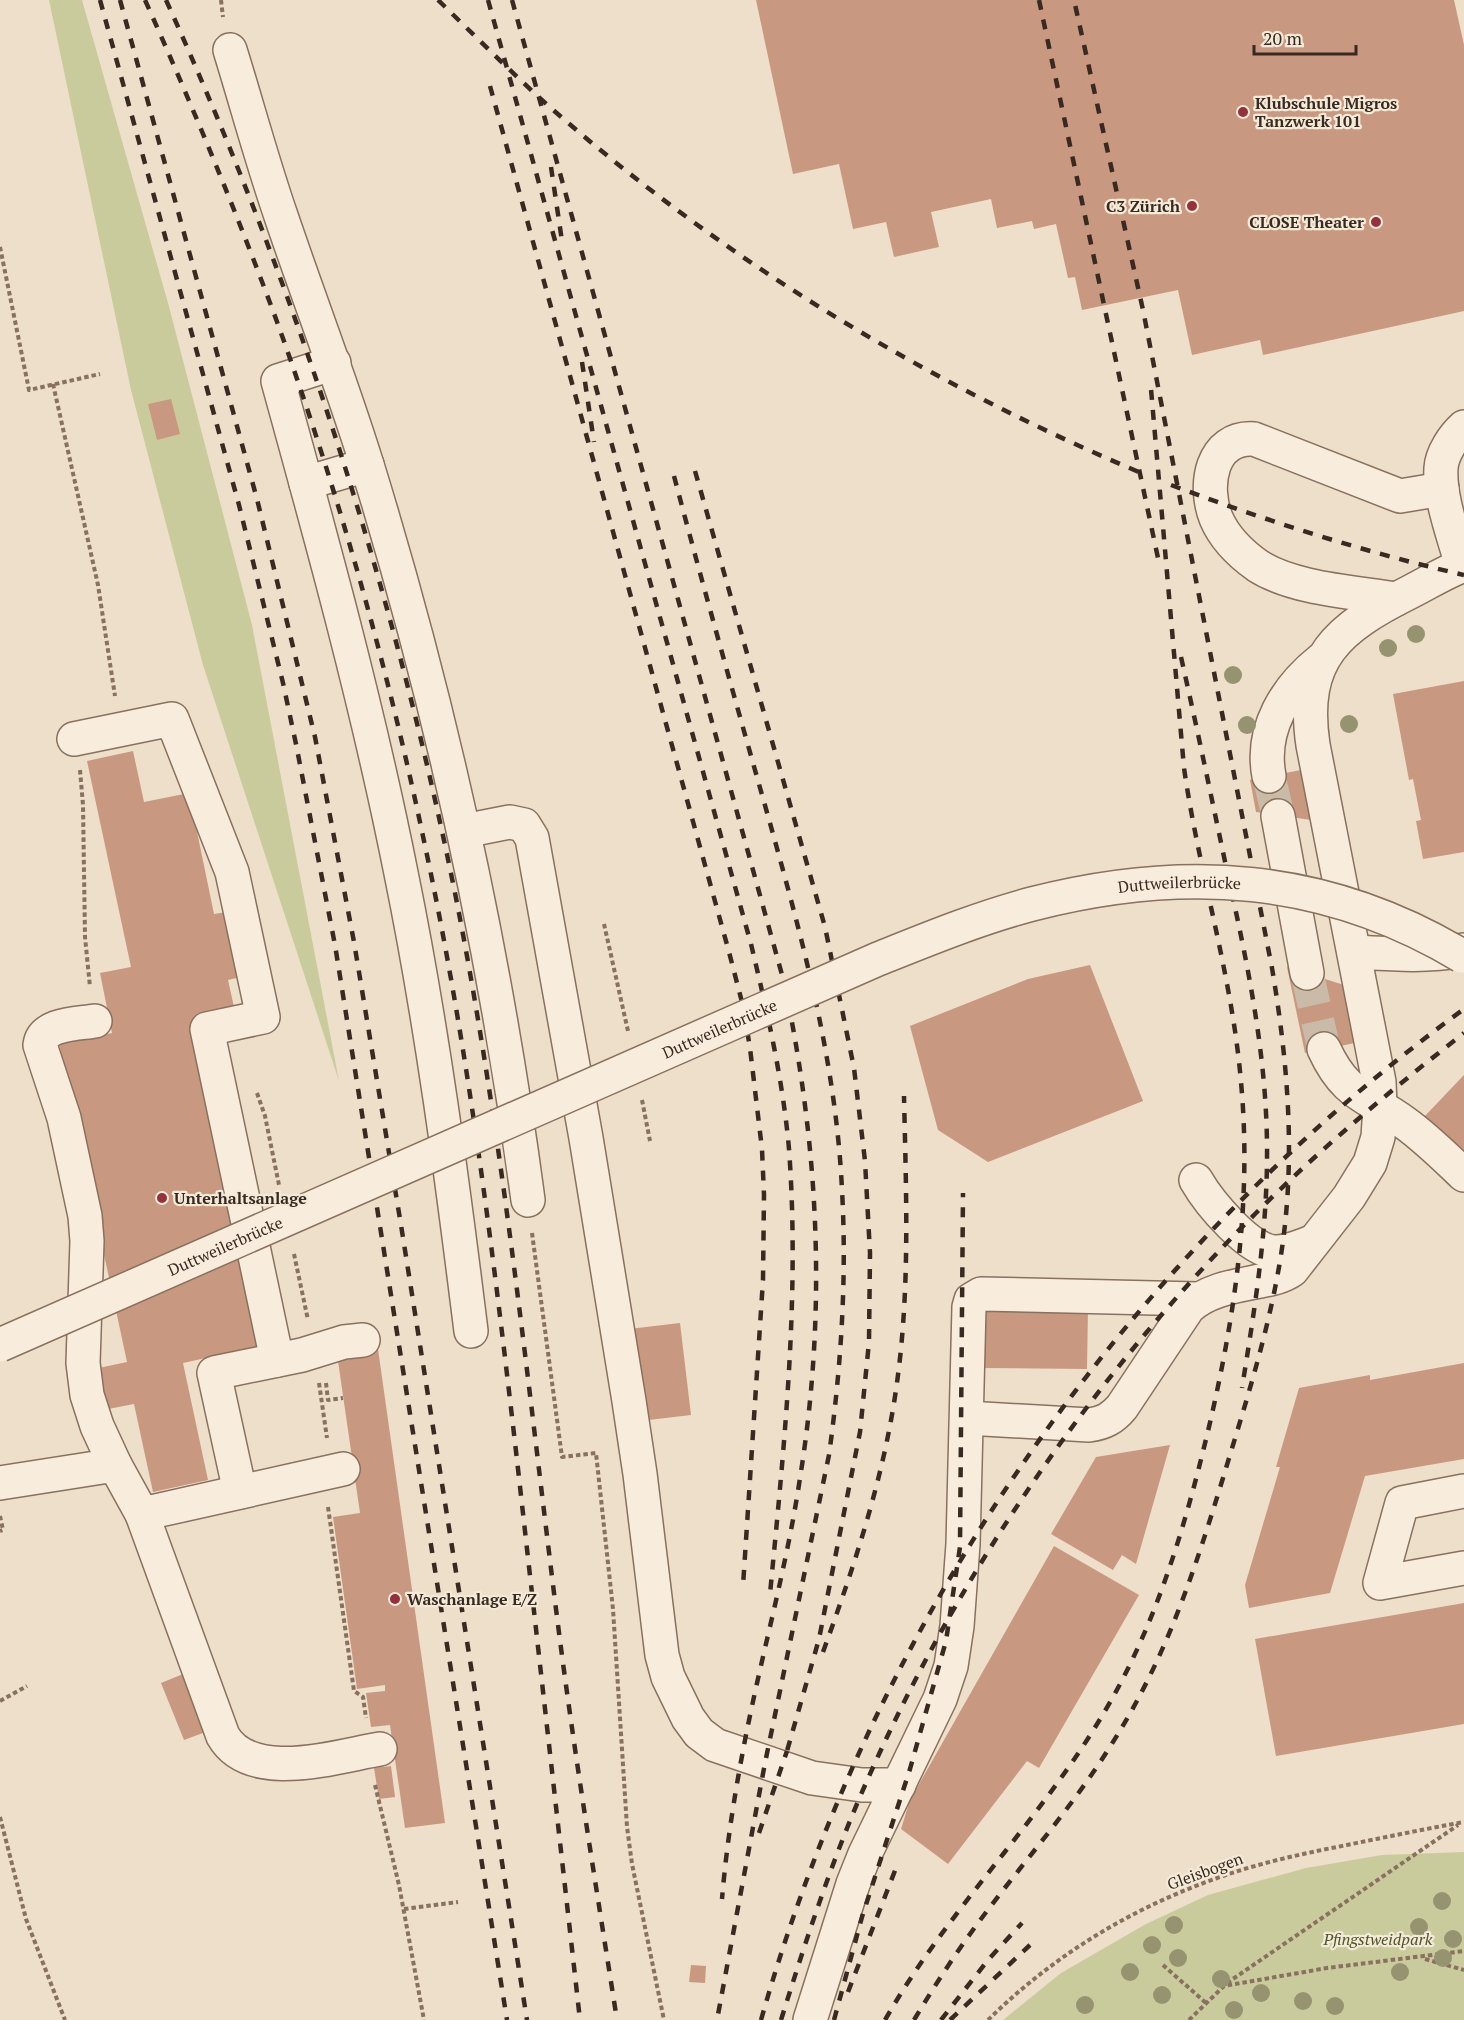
<svg xmlns="http://www.w3.org/2000/svg" width="1464" height="2020" viewBox="0 0 1464 2020" font-family="'PT Serif',serif">
<rect width="100%" height="100%" fill="#eddfc9"/>
<g fill="#cacb9d">
<polygon points="49,0 82,0 168,303 252,625 339,1081 203,665 131,390"/>
<polygon points="1464,1852 1464,2020 1003,2020 1061,1973 1146,1924 1208,1895 1306,1868 1382,1855"/>
</g>
<g fill="#c99880">
<polygon points="756,0 1454,0 1464,45 1464,311 1263,355 1260,340 1192,355 1178,290 1082,310 1075,277 1068,278 1056,224 1034,229 1032,221 997,228 991,199 931,212 939,247 894,257 886,222 853,229 839,164 793,174"/>
<polygon points="171,399 180,434 157,440 148,404"/>
<polygon points="1464,681 1464,852 1423,859 1416,821 1421,820 1413,779 1409,780 1393,694"/>
<polygon points="133,751 144,802 189,793 214,914 227,912 241,977 228,980 236,1016 195,1024 265,1352 217,1362 215,1356 183,1363 208,1480 153,1492 134,1404 103,1410 94,1369 127,1362 59,1044 112,1033 100,973 131,967 87,761"/>
<polygon points="1301,770 1311,820 1256,812 1250,780"/>
<polygon points="1090,965 1143,1101 988,1162 938,1130 910,1026 1028,979"/>
<polygon points="1287,967 1344,985 1355,1043 1305,1053"/>
<polygon points="1464,1075 1464,1154 1424,1117"/>
<polygon points="980,1307 1088,1308 1087,1369 980,1368"/>
<polygon points="680,1323 691,1415 640,1421 629,1329"/>
<polygon points="378,1349 445,1823 405,1828 390,1725 371,1727 366,1693 385,1691 385,1685 357,1689 333,1517 360,1513 337,1354"/>
<polygon points="1464,1363 1464,1459 1365,1476 1330,1593 1249,1608 1245,1585 1280,1467 1276,1467 1299,1388 1370,1375 1370,1380"/>
<polygon points="1170,1445 1136,1564 1122,1555 1113,1570 1051,1534 1096,1457"/>
<polygon points="1054,1546 1139,1595 1039,1768 1027,1761 948,1864 901,1829 910,1800"/>
<polygon points="1464,1603 1464,1724 1276,1756 1255,1639"/>
<polygon points="188,1672 211,1730 184,1740 161,1683"/>
<polygon points="391,1766 395,1797 379,1799 374,1768"/>
<polygon points="691,1965 706,1966 705,1983 689,1982"/>
</g>
<g fill="none" stroke-linecap="round" stroke-linejoin="round">
<g stroke="#c9bba7" stroke-width="33" stroke-dasharray="33 16" stroke-linecap="butt">
<polyline points="1269,776 1278,816"/>
<polyline points="1307,973 1324,1049"/>
</g>
<g stroke="#88715e" stroke-width="36">
<g id="minor">
<path d="M 230,50 C 247,105 262,161 281,216 C 309,299 341,381 367,465 C 441,705 495,951 528,1200"/>
<path d="M 334,363 L 278,381 C 323,544 368,707 401,873 C 432,1025 452,1178 471,1331"/>
<polyline points="306,483 367,465"/>
<path d="M 1462,566 C 1454,536 1439,498 1441,468 C 1442,453 1454,436 1464,427"/>
<path d="M 1396,599 C 1354,592 1294,589 1258,566 C 1241,554 1224,537 1216,518 C 1203,486 1211,436 1254,439 L 1400,496 L 1442,489"/>
<polyline points="74,739 172,719 232,872 263,1017 207,1029 277,1360"/>
<path d="M 1269,776 C 1260,729 1286,688 1321,660"/>
<polyline points="1278,816 1307,973"/>
<polyline points="464,831 510,822 524,825 532,838 586,1138 629,1401 640,1474 662,1655 668,1677 688,1718 699,1733 715,1745 812,1778 862,1785 899,1785"/>
<path d="M 1354,952 C 1391,954 1427,957 1464,950"/>
<path d="M 95,1021 C 78,1024 43,1023 40,1045 L 64,1118 L 85,1216 L 87,1241 L 83,1363 L 87,1395 L 97,1426 L 115,1465"/>
<path d="M 1324,1049 C 1346,1097 1367,1095 1405,1123 C 1426,1138 1445,1157 1464,1175"/>
<path d="M 1196,1180 C 1208,1201 1250,1253 1276,1252 C 1288,1252 1301,1246 1312,1242"/>
<path d="M 967,1418 L 1089,1425 C 1104,1423 1113,1418 1122,1407 L 1188,1308 C 1207,1290 1235,1286 1260,1281 C 1271,1279 1282,1277 1292,1270 L 1349,1197 L 1370,1163 L 1378,1137 L 1380,1107 L 1379,1082 L 1313,745 C 1300,658 1338,628 1410,592 C 1428,583 1445,572 1464,565"/>
<polyline points="0,1483 115,1465 142,1514 343,1469"/>
<polyline points="1464,1491 1402,1503 1380,1583 1464,1568"/>
<polyline points="240,1492 214,1373 302,1355 344,1342 363,1340"/>
<path d="M 142,1514 L 223,1736 C 251,1784 337,1756 380,1749"/>
<polyline points="810,2020 853,1884 865,1854 940,1699 951,1666 957,1626 963,1544 969,1307 971,1300 981,1294 1197,1299"/>
</g>
</g>
<g stroke="#88715e" stroke-width="4" stroke-dasharray="4.5 3" stroke-linecap="butt">
<polyline points="221,0 223,17"/>
<polyline points="0,247 29,390 100,374"/>
<polyline points="53,384 98,585 115,696"/>
<polyline points="80,770 83,805 85,937 90,987"/>
<polyline points="604,924 628,1031"/>
<polyline points="257,1093 265,1116 279,1185"/>
<polyline points="642,1100 650,1141"/>
<polyline points="532,1233 562,1457 596,1453 613,1609 627,1827 632,1864 664,2020"/>
<polyline points="294,1254 308,1320"/>
<polyline points="319,1383 327,1438"/>
<polyline points="326,1383 328,1400 343,1398"/>
<polyline points="328,1507 354,1691 363,1697 366,1718"/>
<polyline points="0,1516 3,1530 0,1531"/>
<polyline points="0,1701 27,1686"/>
<polyline points="375,1785 399,1885 424,2020"/>
<polyline points="0,1817 26,1919 65,2020"/>
<polyline points="404,1909 458,1902"/>
<polyline points="1425,1959 1464,1970"/>
<polyline points="1163,1965 1206,2003"/>
<polyline points="1227,1983 1458,1825"/>
<path d="M 988,2020 C 1055,1954 1135,1906 1223,1876 C 1263,1862 1306,1853 1347,1845 C 1386,1837 1425,1829 1464,1822"/>
<polyline points="1189,2020 1224,1986 1327,1968 1464,1951"/>
</g>
<use href="#minor" stroke="#f8eddc" stroke-width="33"/>
<g stroke="#392a21" stroke-width="4.5" stroke-dasharray="10 10" stroke-linecap="butt">
<polyline points="100,0 239,505 283,683 296,744 335,945 507,2020"/>
<polyline points="120,0 257,499 315,737 354,942 401,1225 527,2020"/>
<path d="M 145,0 C 192,105 236,211 276,319 C 337,488 387,664 424,841 C 468,1045 493,1252 517,1460 C 538,1647 559,1833 580,2020"/>
<path d="M 166,0 C 297,289 395,592 457,903 C 503,1139 527,1378 557,1617 C 574,1752 596,1886 617,2020"/>
<path d="M 438,0 C 473,34 507,68 543,101 C 721,259 926,383 1146,475"/>
<path d="M 488,0 L 751,944 C 767,1011 783,1080 789,1149 C 800,1298 784,1447 770,1594"/>
<path d="M 512,0 L 784,982 C 819,1148 827,1310 800,1478 C 786,1572 759,1663 742,1756 C 733,1804 726,1851 722,1899"/>
<polyline points="1039,0 1158,558"/>
<polyline points="490,86 729,952 743,1006 750,1048 762,1149 764,1195 763,1280 743,1586"/>
<polyline points="551,167 562,241"/>
<polyline points="582,362 594,442"/>
<polyline points="695,471 825,927 854,1068 865,1161 870,1253 869,1342 860,1432 819,1639 785,1758"/>
<path d="M 674,476 C 704,590 736,703 768,816 C 802,938 836,1061 842,1190 C 847,1278 841,1368 829,1455 L 765,1763 L 717,2020"/>
<path d="M 1171,485 C 1267,521 1364,552 1464,575"/>
<path d="M 1181,657 C 1197,728 1212,800 1227,871 C 1247,961 1266,1051 1267,1144 C 1268,1227 1255,1307 1242,1388"/>
<path d="M 823,1652 C 856,1561 886,1471 898,1375 C 910,1282 906,1189 904,1096"/>
<polyline points="759,1833 787,1751"/>
<polyline points="848,1992 896,1868"/>
<path d="M 761,2020 C 875,1617 1125,1256 1464,1009"/>
<path d="M 781,2020 C 806,1940 832,1860 866,1783 C 959,1572 1092,1377 1255,1214 C 1321,1148 1391,1090 1464,1033"/>
<polyline points="834,2020 862,1917 910,1769 946,1641 960,1547 963,1193"/>
<path d="M 885,2020 C 947,1911 1038,1823 1102,1716 C 1155,1628 1184,1531 1208,1431 C 1235,1317 1252,1200 1241,1082 C 1232,975 1199,873 1184,768 L 1151,389"/>
<path d="M 914,2020 C 935,1985 957,1951 981,1919 C 1022,1864 1068,1812 1106,1753 C 1164,1664 1192,1579 1223,1478 C 1245,1405 1269,1331 1281,1255 C 1296,1159 1288,1063 1272,968 L 1143,310 L 1074,0"/>
<polyline points="941,2020 988,1960 1022,1923"/>
<polyline points="950,2020 1030,1945"/>
</g>
<g stroke="#88715e" stroke-width="36" stroke-linecap="butt">
<g id="minor-bridge">
<path id="s1" d="M 0,1345 L 878,959 C 928,939 979,918 1032,904 C 1184,865 1325,874 1462,956"/>
</g>
</g>
<use href="#minor-bridge" stroke="#f8eddc" stroke-width="33"/>
</g>
<g fill="#969370">
<circle cx="1416" cy="634" r="9"/>
<circle cx="1388" cy="648" r="9"/>
<circle cx="1233" cy="675" r="9"/>
<circle cx="1349" cy="724" r="9"/>
<circle cx="1247" cy="725" r="9"/>
<circle cx="1442" cy="1901" r="9"/>
<circle cx="1174" cy="1925" r="9"/>
<circle cx="1419" cy="1927" r="9"/>
<circle cx="1453" cy="1939" r="9"/>
<circle cx="1152" cy="1945" r="9"/>
<circle cx="1178" cy="1958" r="9"/>
<circle cx="1443" cy="1958" r="9"/>
<circle cx="1130" cy="1972" r="9"/>
<circle cx="1400" cy="1972" r="9"/>
<circle cx="1221" cy="1979" r="9"/>
<circle cx="1261" cy="1993" r="9"/>
<circle cx="1162" cy="1995" r="9"/>
<circle cx="1303" cy="2001" r="9"/>
<circle cx="1085" cy="2005" r="9"/>
<circle cx="1335" cy="2006" r="9"/>
<circle cx="1234" cy="2010" r="9"/>
</g>
<g fill="#95313b" stroke="#f4ead8" stroke-width="2">
<circle cx="1243" cy="112" r="6"/>
<circle cx="1192" cy="206" r="6"/>
<circle cx="1376" cy="222" r="6"/>
<circle cx="162" cy="1198" r="6"/>
<circle cx="395" cy="1599" r="6"/>
</g>
<g text-anchor="middle" stroke-width="4.5" stroke-linejoin="round" paint-order="stroke">
<g font-size="16" font-weight="bold" fill="#392a21" stroke="#f4ead8" text-anchor="start">
<text x="1255" y="109">Klubschule Migros<tspan x="1255" dy="18">Tanzwerk 101</tspan></text>
<text x="1180" y="212" text-anchor="end">C3 Zürich</text>
<text x="1364" y="228" text-anchor="end">CLOSE Theater</text>
<text x="174" y="1204">Unterhaltsanlage</text>
<text x="407" y="1605">Waschanlage E/Z</text>
</g>
<g font-size="16" fill="#392a21" stroke="#f4ead8">
<text dy="6" stroke="none"><textPath href="#s1" startOffset="1272">Duttweilerbrücke</textPath></text>
<text dy="6" stroke="none"><textPath href="#s1" startOffset="786">Duttweilerbrücke</textPath></text>
<text dy="6" stroke="none"><textPath href="#s1" startOffset="246">Duttweilerbrücke</textPath></text>
<text transform="translate(1205 1871) rotate(-20)" y="6">Gleisbogen</text>
</g>
<g font-size="16" font-style="italic" fill="#4e5528" stroke="#f4ead8">
<text x="1378" y="1945">Pfingstweidpark</text>
</g>
</g>
<path d="M1254 45v9h102v-9" fill="none" stroke="#392a21" stroke-width="3"/>
<text x="1263" y="45" font-size="18" fill="#392a21" stroke="#f4ead8" stroke-width="4.5" paint-order="stroke">20 m</text>
</svg>
